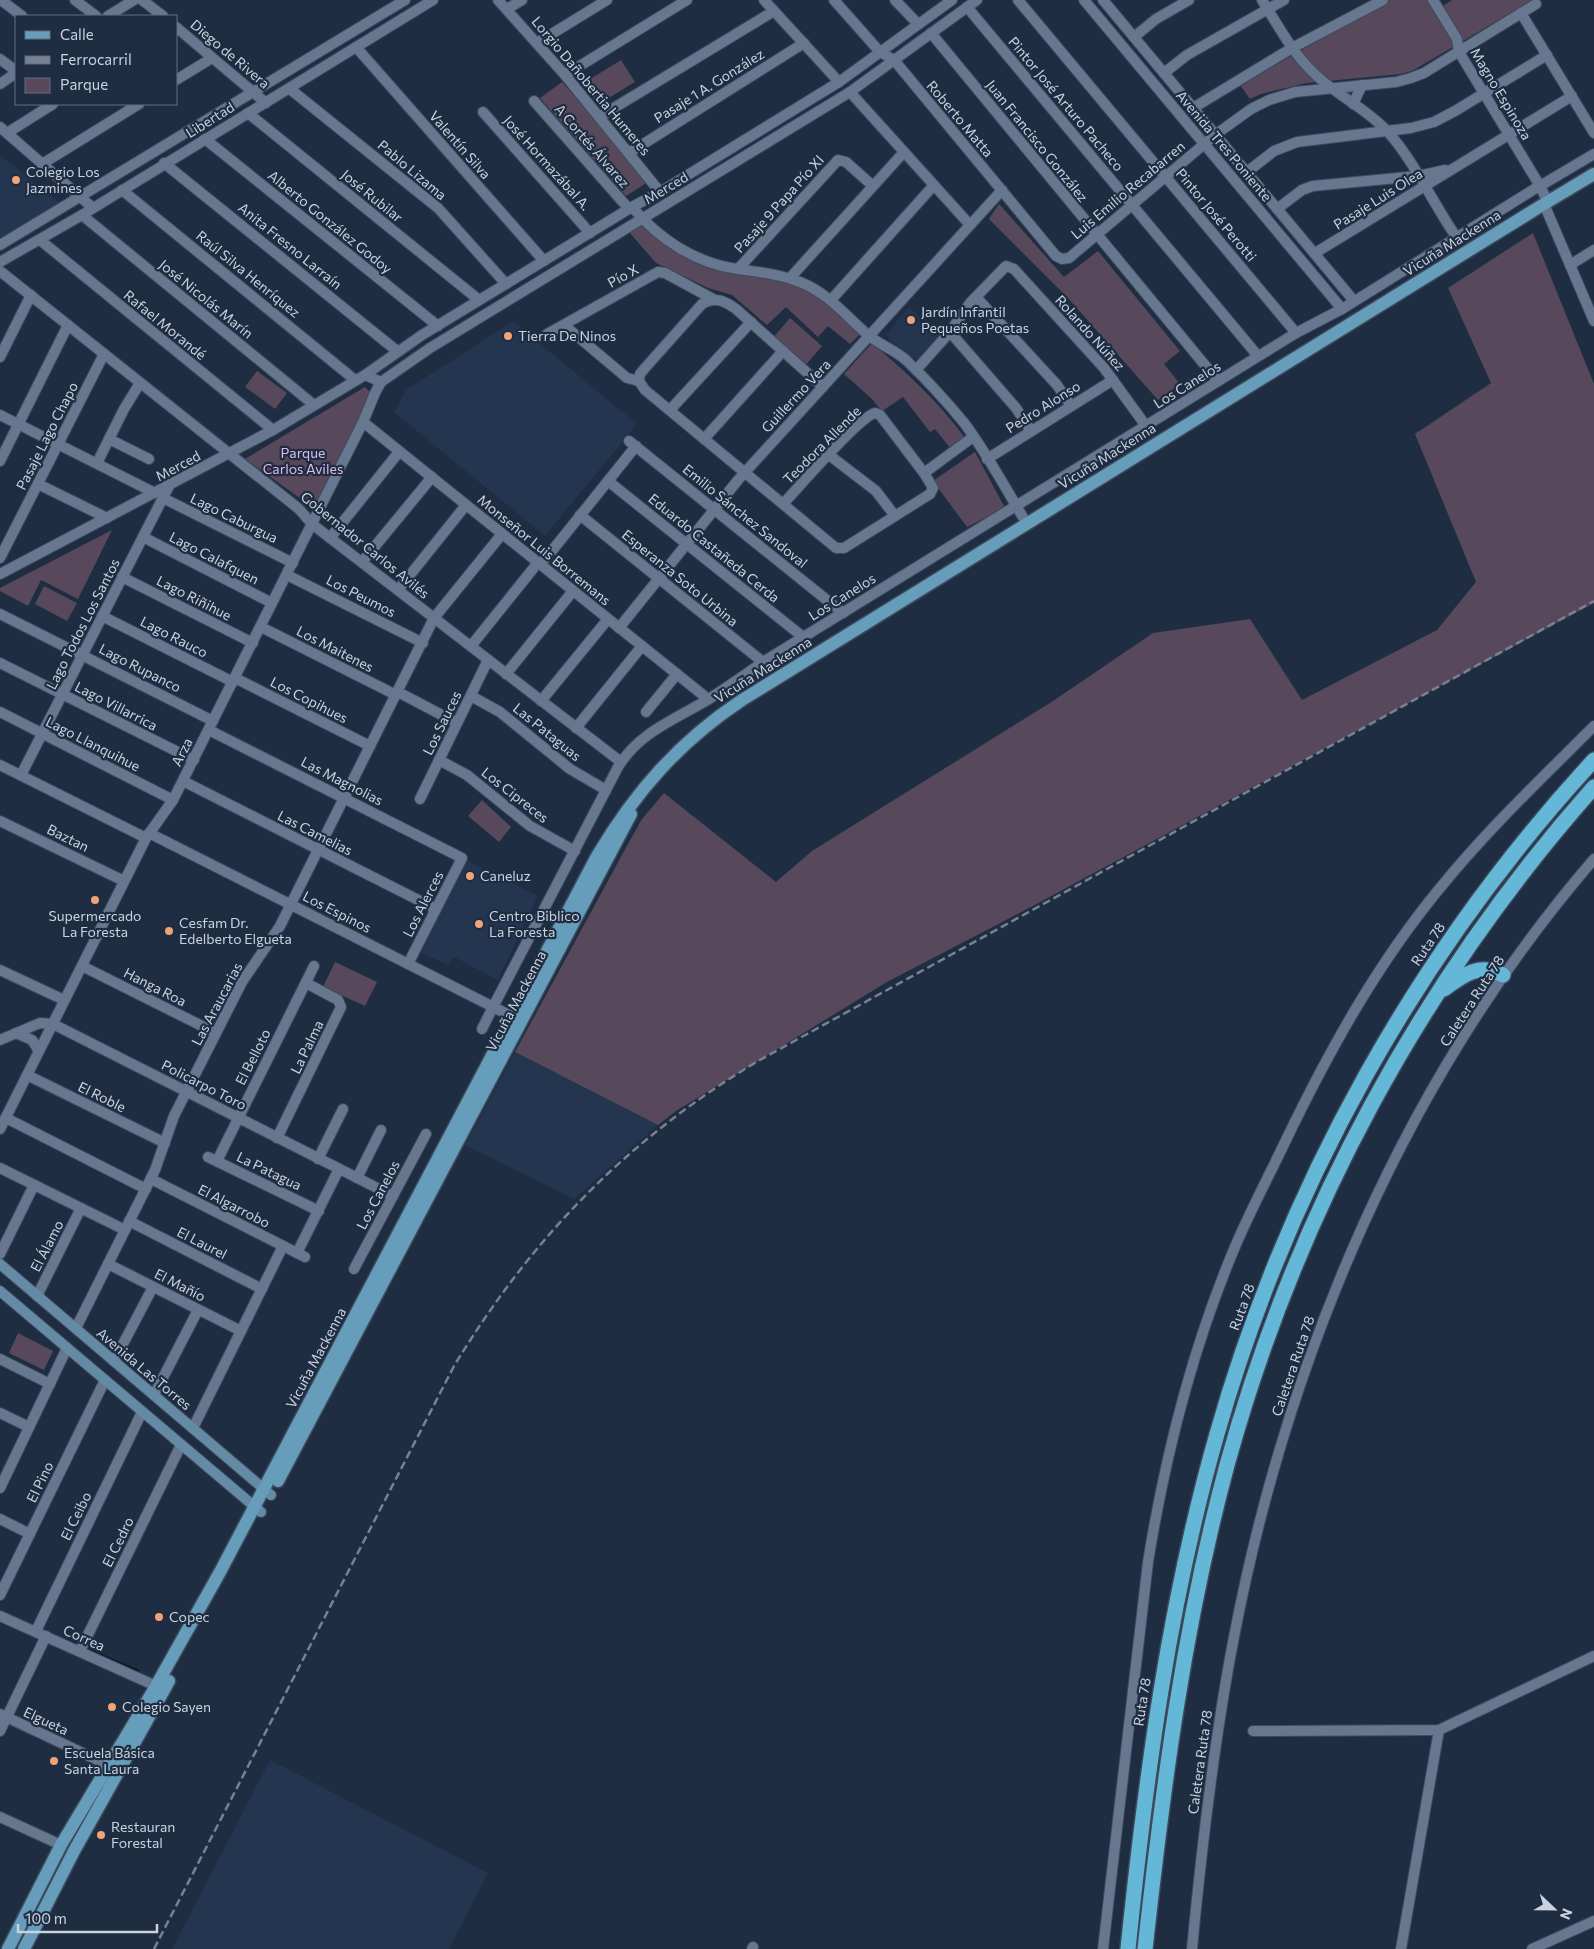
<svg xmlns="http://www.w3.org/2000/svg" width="1594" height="1949" viewBox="0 0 1594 1949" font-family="Commissioner,sans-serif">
<rect width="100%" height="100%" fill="#1e2d41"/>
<g fill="#23354f">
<polygon points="0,155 64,206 0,247"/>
<polygon points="909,307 941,334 919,360 912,358 889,339 886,334"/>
<polygon points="513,321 637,424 545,536 394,412 406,390"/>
<polygon points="464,859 538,896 498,980 454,957 448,965 421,953"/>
<polygon points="515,1052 658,1125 574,1199 465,1145"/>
<polygon points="270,1760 488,1873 449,1949 172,1949"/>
</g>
<g fill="#57495b">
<polygon points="1389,0 1428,0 1435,11 1452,0 1533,0 1412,71 1401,74 1307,83 1261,94 1250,99 1240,85"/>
<polygon points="621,60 635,82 597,105 584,83"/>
<polygon points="562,82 651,180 626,196 540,98"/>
<polygon points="999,204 1064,277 1098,251 1180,351 1164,364 1180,384 1158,400 1067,297 989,219"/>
<polygon points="641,225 666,243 689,256 782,279 813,291 859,330 859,335 850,344 828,326 818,337 786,307 767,325 732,295 708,288 656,263 629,232"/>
<polygon points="1533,233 1594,384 1594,603 1031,907 887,982 676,1111 658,1125 515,1052 629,842 642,819 664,793 776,882 812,851 1053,701 1153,633 1250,619 1302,700 1437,630 1476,582 1415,434 1491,383 1448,288"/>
<polygon points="790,318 822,346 804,367 772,339"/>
<path d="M 872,343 C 906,372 939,402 965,438 L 951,449 L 935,429 L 930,432 L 903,397 L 882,411 L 872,399 L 844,374 Z"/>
<polygon points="257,371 287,393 275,409 245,387"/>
<polygon points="365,387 372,394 314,508 245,459"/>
<polygon points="975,452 1005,508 967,527 933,481"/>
<polygon points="112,530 78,599 41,580 28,606 0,591 0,588"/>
<polygon points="44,586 77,603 67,621 35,604"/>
<polygon points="482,800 511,827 499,842 468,816"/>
<polygon points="335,962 377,982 365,1006 323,987"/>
<polygon points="18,1333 53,1351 44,1370 9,1353"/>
</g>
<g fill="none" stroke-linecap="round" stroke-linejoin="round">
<g stroke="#021a1a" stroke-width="2.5">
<polyline points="66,1640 75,1644"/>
<polyline points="89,1650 138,1671"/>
</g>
<g stroke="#3d4a5c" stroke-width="12">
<g id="minor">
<polyline points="1,0 22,16"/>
<polyline points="75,0 96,16"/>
<polyline points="142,0 163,16"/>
<polyline points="498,0 565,75 660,192"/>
<polyline points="764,0 839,82"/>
<polyline points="834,0 880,52 894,60 1056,256 1062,259 1069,258 1215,135 1251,109 1269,100 1295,92 1396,82 1411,78 1424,73 1536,4"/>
<polyline points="895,0 918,24"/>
<polyline points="1018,0 1296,333"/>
<path d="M 1262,0 C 1279,27 1294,56 1318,77 C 1340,97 1368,110 1388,132 C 1414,161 1434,205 1457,238"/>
<polyline points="1433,0 1457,39 1459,52 1540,186 1594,154"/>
<polyline points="967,7 1258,356"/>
<polyline points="507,9 522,0"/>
<polyline points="1521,13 1594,133"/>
<polyline points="108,16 134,0"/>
<polyline points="176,27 266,103"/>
<polyline points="931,33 1218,381"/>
<polyline points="1134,37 1156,19 1189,0"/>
<polyline points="537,43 607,0"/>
<polyline points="356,47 544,261"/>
<polyline points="0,59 16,71"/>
<polyline points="1164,73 1187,55 1284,0"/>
<polyline points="565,75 687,0"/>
<polyline points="176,80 212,58"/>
<polyline points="0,84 16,73"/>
<polyline points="290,89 438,208 506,284"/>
<polyline points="850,92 970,225"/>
<polyline points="534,101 629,209"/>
<polyline points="1353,104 1362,85"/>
<polyline points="1193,108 1292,48 1383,0"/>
<polyline points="483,112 590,233"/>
<polyline points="248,113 479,300"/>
<polyline points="599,117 774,11"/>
<polyline points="0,127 93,208"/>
<polyline points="7,133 53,104"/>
<polyline points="205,139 438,326"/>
<polyline points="629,153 804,43"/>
<polyline points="164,163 397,351"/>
<polyline points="42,164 139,104"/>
<polyline points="1247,172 1274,151 1297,142 1411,128 1434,122 1455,111 1547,55"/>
<polyline points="122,190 355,380"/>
<polyline points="1544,204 1594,321"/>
<polyline points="1277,209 1302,190 1313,186 1418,176 1445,170"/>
<polyline points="82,215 314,405"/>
<polyline points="40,240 273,430"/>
<polyline points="1315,253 1572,96"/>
<polyline points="1570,265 1594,250"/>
<polyline points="738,269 838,160 846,162 873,186"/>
<polyline points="790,278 904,152"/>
<polyline points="976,297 1057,385 1071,406"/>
<polyline points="831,300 934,185"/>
<polyline points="564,325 627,378 639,381"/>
<polyline points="950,332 1016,408 1031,431"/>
<polyline points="547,334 658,272 665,273 713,299"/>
<polyline points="0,357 31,295"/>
<polyline points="916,370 950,332 970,303 1006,266 1014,269 1104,368 1146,426"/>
<path d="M 639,381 L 645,390 L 836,548 L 844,548 L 930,494 L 933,488 L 924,473 L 880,415 L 875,413 C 859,417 799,487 783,504"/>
<path d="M 639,381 L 640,374 L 645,368 L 702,304 C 715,296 725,301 736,309 L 823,387"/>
<polyline points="670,410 751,322"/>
<polyline points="0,415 155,493"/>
<polyline points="363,422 708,699"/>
<polyline points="109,439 149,459"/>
<polyline points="704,439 783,351"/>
<polyline points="629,441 843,613"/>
<polyline points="829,455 876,491 895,516"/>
<polyline points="987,459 1113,380"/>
<polyline points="0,461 68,325"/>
<polyline points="97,463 124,409 140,383"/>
<polyline points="924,473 973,437"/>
<polyline points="608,481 803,637"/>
<polyline points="38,484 107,518"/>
<polyline points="163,498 293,563"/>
<polyline points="580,515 763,662"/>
<polyline points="312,524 621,762"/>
<polyline points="143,537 272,603"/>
<polyline points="330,538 399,452"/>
<polyline points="0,558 104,354"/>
<polyline points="362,562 432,477"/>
<polyline points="287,575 423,643"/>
<polyline points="122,577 253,643"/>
<polyline points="398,590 466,505"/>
<polyline points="0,614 213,721"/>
<polyline points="102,616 233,682"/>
<polyline points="261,627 396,695"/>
<polyline points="619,628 738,480 1002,190"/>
<polyline points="471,646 536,565 540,564 551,552 636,446"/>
<polyline points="0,663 194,760"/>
<polyline points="506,674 573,591"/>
<polyline points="235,678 370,746"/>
<polyline points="398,692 457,723"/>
<polyline points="471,696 500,712 570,769 606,790"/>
<polyline points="541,701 608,619"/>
<polyline points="0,712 173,800"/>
<polyline points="646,712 677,674"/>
<polyline points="576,728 642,646"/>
<polyline points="209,730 462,858 408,964"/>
<polyline points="439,760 467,775 530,826 575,851"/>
<polyline points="21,775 169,486"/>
<polyline points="183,781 436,909"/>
<polyline points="420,799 488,660"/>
<polyline points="0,821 124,881"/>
<polyline points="82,966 216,1033"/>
<polyline points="0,970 64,1000"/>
<polyline points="482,1029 493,1007"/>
<polyline points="0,1040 40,1023 53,1024 393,1196"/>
<polyline points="27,1075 165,1143"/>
<polyline points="6,1118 146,1189"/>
<polyline points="277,1138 341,1007 338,1000 306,983"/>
<polyline points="208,1157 319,1211"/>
<polyline points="318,1159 343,1109"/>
<polyline points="217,1161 314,966"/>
<polyline points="0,1168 125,1230"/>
<polyline points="357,1178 381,1130"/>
<polyline points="151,1179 305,1257"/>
<polyline points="129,1221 262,1289"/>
<polyline points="297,1253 339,1169"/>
<polyline points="0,1254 34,1185"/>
<polyline points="108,1264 241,1331"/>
<polyline points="354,1269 426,1134"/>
<polyline points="37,1296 81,1208"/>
<polyline points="76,1328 155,1170 174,1116 242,982 280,926 434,618 502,534"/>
<polyline points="0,1359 50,1384"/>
<polyline points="114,1361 153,1287"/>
<polyline points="154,1395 198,1310"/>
<polyline points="0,1413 29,1427"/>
<polyline points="193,1428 283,1246"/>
<polyline points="0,1488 67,1348"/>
<polyline points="0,1519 30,1534"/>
<polyline points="0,1595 105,1380"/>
<polyline points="0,1616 156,1686"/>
<polyline points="36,1631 142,1412"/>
<polyline points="80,1651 181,1445"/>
<polyline points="0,1714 108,1765"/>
<polyline points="0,1731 46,1636"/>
<polyline points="1253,1731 1439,1730 1594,1656"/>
<polyline points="0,1817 61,1845"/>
<polyline points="752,1949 753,1947"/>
<path d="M 1103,1949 L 1148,1562 C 1165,1457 1191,1353 1232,1254 C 1248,1215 1268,1178 1286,1140 C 1329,1051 1377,964 1440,888 C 1487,830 1541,779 1594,726"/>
<polyline points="1401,1949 1439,1730"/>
<polyline points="1532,1949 1594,1921"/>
</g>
</g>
<g stroke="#3d4a5c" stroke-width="12">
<g id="tertiary">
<polyline points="1084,0 1342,309"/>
<polyline points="1103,0 1354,301"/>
<path d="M 632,207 C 659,239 695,263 737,269 C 758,272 780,274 800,282 C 828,293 846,316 868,335 C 880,345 895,350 906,360 C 927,380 947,402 965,424 C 988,455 1007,491 1027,524"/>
<polyline points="0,245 405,0"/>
<polyline points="0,262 82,215 433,0"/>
<polyline points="0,271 299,509 312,524"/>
<polyline points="365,375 381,382 430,348 850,92 977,0"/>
<polyline points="0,574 273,430 365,375 422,335 632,207 660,192 839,82 952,0"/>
<polyline points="0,765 146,838"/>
<polyline points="149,833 519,1020"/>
<path d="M 493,1007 L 618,767 C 639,732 676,719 709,699 C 727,687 745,675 763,662 L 1296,333 L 1342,309 L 1536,188 L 1540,186 L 1548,202"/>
<polyline points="16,1033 32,1040 39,1051"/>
<polyline points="0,1129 146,838 173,800 363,422 375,393 381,382"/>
<path d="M 1192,1949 C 1202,1844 1214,1740 1234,1637 C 1288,1355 1405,1078 1594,859"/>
</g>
</g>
<g stroke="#3d4a5c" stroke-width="12">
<g id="secondary">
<polyline points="0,1264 271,1495"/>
<polyline points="0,1291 261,1512"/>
</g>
</g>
<g stroke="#3d4a5c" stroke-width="15">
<g id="primary">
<polyline points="278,1481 631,814"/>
<path d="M 8,1949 L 61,1845 L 156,1686 L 220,1572 L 597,856 C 636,791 679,742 742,700 L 1544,204 L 1594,174"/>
<polyline points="24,1949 74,1851 169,1681"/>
</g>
</g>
<g stroke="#3d4a5c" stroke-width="18">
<g id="motorway">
<path d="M 1444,989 C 1463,975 1480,962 1503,975"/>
<path d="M 1128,1949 C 1146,1775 1169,1602 1217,1434 C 1288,1184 1418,951 1594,760"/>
<path d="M 1145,1949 C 1163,1786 1184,1624 1227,1465 C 1296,1214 1421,982 1594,787"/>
</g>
</g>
<use href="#minor" stroke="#66778f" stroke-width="10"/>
<use href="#tertiary" stroke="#66778f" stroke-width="10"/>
<use href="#secondary" stroke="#658aa5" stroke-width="10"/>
<use href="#primary" stroke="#659dba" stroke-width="12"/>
<use href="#motorway" stroke="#64b7d7" stroke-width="15"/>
<path stroke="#768293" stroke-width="2.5" stroke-dasharray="8 4" stroke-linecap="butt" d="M 154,1949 L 454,1366 C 533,1236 628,1139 758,1061 L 1594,601"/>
</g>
<g fill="#efa377" stroke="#1e2d41" stroke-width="2">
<circle cx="16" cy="180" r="5"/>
<circle cx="911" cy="320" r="5"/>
<circle cx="508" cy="336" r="5"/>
<circle cx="470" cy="876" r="5"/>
<circle cx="95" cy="900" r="5"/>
<circle cx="479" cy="924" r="5"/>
<circle cx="169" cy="931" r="5"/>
<circle cx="159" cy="1617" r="5"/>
<circle cx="112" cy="1707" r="5"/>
<circle cx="54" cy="1761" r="5"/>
<circle cx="101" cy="1835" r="5"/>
</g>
<g text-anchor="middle" stroke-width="4.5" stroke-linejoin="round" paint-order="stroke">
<g font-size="14" fill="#c9d3e0" stroke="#1e2d41">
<text transform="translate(230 54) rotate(40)" y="5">Diego de Rivera</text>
<text transform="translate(591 86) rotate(50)" y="5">Lorgio Dañobertia Humeres</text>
<text transform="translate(709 86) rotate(-32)" y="5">Pasaje 1 A. González</text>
<text transform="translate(1501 94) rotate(59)" y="5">Magno Espinoza</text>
<text transform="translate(1066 104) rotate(50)" y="5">Pintor José Arturo Pacheco</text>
<text transform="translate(960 119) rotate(50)" y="5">Roberto Matta</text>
<text transform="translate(210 120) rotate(-32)" y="5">Libertad</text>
<text transform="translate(1037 141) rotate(51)" y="5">Juan Francisco González</text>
<text transform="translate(460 145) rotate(49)" y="5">Valentín Silva</text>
<text transform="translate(592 146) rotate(49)" y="5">A Cortés Álvarez</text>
<text transform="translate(1224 146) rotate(50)" y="5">Avenida Tres Poniente</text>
<text transform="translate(547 163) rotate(48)" y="5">José Hormazábal A.</text>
<text transform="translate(412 170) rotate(40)" y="5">Pablo Lizama</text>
<text transform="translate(666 188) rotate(-31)" y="5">Merced</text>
<text transform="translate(1128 190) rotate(-40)" y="5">Luis Emilio Recabarren</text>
<text transform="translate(372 196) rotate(39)" y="5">José Rubilar</text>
<text transform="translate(1378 199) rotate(-32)" y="5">Pasaje Luis Olea</text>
<text transform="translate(779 204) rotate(-48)" y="5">Pasaje 9 Papa Pío XI</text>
<text transform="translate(1216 215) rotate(50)" y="5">Pintor José Perotti</text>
<text transform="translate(330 222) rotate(39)" y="5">Alberto González Godoy</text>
<text transform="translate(1452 243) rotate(-32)" y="5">Vicuña Mackenna</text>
<text transform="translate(290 246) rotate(39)" y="5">Anita Fresno Larraín</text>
<text transform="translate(248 274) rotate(39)" y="5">Raúl Silva Henríquez</text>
<text transform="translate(623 276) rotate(-29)" y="5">Pío X</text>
<text transform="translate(206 299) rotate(39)" y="5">José Nicolás Marín</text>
<text transform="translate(165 325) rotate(39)" y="5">Rafael Morandé</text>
<text transform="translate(1090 333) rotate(48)" y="5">Rolando Núñez</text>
<text transform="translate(1187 385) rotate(-32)" y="5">Los Canelos</text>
<text transform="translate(796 396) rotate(-47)" y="5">Guillermo Vera</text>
<text transform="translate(1043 407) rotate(-32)" y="5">Pedro Alonso</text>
<text transform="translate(47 436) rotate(-63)" y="5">Pasaje Lago Chapo</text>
<text transform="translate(822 445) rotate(-45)" y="5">Teodora Allende</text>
<text transform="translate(1107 456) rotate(-32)" y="5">Vicuña Mackenna</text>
<text transform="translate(178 466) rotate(-28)" y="5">Merced</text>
<text transform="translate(745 516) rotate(39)" y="5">Emilio Sánchez Sandoval</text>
<text transform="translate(234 518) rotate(26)" y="5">Lago Caburgua</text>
<text transform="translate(365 545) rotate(39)" y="5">Gobernador Carlos Avilés</text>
<text transform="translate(714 548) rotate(39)" y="5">Eduardo Castañeda Cerda</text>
<text transform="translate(544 550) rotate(39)" y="5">Monseñor Luis Borremans</text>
<text transform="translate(214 558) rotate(27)" y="5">Lago Calafquen</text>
<text transform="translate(680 578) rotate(39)" y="5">Esperanza Soto Urbina</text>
<text transform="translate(361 596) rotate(27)" y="5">Los Peumos</text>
<text transform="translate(842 597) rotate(-32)" y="5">Los Canelos</text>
<text transform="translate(194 598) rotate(27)" y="5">Lago Riñihue</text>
<text transform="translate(83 624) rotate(-63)" y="5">Lago Todos Los Santos</text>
<text transform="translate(174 637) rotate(27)" y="5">Lago Rauco</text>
<text transform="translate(335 649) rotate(27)" y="5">Los Maitenes</text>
<text transform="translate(140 668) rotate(27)" y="5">Lago Rupanco</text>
<text transform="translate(763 670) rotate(-32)" y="5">Vicuña Mackenna</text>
<text transform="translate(309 700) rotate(27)" y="5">Los Copihues</text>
<text transform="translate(116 706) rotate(27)" y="5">Lago Villarrica</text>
<text transform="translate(442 723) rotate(-64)" y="5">Los Sauces</text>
<text transform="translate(547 732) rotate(39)" y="5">Las Pataguas</text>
<text transform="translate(93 744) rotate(27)" y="5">Lago Llanquihue</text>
<text transform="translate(182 752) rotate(-63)" y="5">Arza</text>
<text transform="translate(342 781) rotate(27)" y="5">Las Magnolias</text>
<text transform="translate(515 795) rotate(38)" y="5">Los Cipreces</text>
<text transform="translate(315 833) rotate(27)" y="5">Las Camelias</text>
<text transform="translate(68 838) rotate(26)" y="5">Baztan</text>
<text transform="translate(423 904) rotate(-63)" y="5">Los Alerces</text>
<text transform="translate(337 912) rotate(27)" y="5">Los Espinos</text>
<text transform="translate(1428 944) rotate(-56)" y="5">Ruta 78</text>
<text transform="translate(155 987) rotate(27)" y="5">Hanga Roa</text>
<text transform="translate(516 1001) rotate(-62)" y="5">Vicuña Mackenna</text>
<text transform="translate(1472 1001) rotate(-57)" y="5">Caletera Ruta 78</text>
<text transform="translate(217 1004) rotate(-62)" y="5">Las Araucarias</text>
<text transform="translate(307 1047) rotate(-64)" y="5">La Palma</text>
<text transform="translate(253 1057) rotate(-63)" y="5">El Belloto</text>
<text transform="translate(204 1085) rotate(27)" y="5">Policarpo Toro</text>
<text transform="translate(102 1097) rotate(26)" y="5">El Roble</text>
<text transform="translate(269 1171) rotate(26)" y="5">La Patagua</text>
<text transform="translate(378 1195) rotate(-62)" y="5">Los Canelos</text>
<text transform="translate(234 1206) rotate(27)" y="5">El Algarrobo</text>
<text transform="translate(202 1243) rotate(27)" y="5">El Laurel</text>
<text transform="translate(47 1246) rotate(-63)" y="5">El Álamo</text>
<text transform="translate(180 1285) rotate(27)" y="5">El Mañío</text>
<text transform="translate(1242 1307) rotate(-70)" y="5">Ruta 78</text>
<text transform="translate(316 1358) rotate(-62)" y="5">Vicuña Mackenna</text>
<text transform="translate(1293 1366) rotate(-71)" y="5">Caletera Ruta 78</text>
<text transform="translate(144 1369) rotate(40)" y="5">Avenida Las Torres</text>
<text transform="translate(40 1482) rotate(-64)" y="5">El Pino</text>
<text transform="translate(76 1516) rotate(-64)" y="5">El Ceibo</text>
<text transform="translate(118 1542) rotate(-64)" y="5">El Cedro</text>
<text transform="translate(84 1638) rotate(24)" y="5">Correa</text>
<text transform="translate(1142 1702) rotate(-81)" y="5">Ruta 78</text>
<text transform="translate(46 1721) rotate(25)" y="5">Elgueta</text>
<text transform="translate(1200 1762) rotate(-82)" y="5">Caletera Ruta 78</text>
</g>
<g font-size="14" fill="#c9d3e0" stroke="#1e2d41" text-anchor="start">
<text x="26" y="177">Colegio Los<tspan x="26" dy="16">Jazmines</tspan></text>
<text x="921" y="317">Jardín Infantil<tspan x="921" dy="16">Pequeños Poetas</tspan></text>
<text x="518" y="341">Tierra De Ninos</text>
<text x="480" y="881">Caneluz</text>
<text x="95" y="921" text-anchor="middle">Supermercado<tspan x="95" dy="16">La Foresta</tspan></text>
<text x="489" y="921">Centro Biblico<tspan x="489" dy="16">La Foresta</tspan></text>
<text x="179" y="928">Cesfam Dr.<tspan x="179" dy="16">Edelberto Elgueta</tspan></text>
<text x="169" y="1622">Copec</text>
<text x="122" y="1712">Colegio Sayen</text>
<text x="64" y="1758">Escuela Básica<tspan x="64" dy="16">Santa Laura</tspan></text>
<text x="111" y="1832">Restauran<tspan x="111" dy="16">Forestal</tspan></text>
</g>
<g font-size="14" fill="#dfb9eb" stroke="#1e2d41">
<text x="303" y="458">Parque<tspan x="303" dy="16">Carlos Aviles</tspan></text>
</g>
</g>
<rect x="15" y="15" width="162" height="90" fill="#1e2d41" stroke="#626f81"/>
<rect x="25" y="31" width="25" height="8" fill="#659dba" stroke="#626f81"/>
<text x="60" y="40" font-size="15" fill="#c9d3e0">Calle</text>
<rect x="25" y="56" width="25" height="8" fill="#768293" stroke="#626f81"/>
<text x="60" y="65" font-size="15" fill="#c9d3e0">Ferrocarril</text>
<rect x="25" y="78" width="25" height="15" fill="#57495b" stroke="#626f81"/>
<text x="60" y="90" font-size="15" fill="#c9d3e0">Parque</text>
<g transform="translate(1554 1909) rotate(112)" stroke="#1e2d41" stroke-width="4" paint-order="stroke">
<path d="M0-4L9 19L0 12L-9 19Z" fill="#c9d3e0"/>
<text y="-8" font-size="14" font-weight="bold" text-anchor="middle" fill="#c9d3e0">N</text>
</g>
<path d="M18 1924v8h139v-8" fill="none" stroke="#c9d3e0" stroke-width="2.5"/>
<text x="25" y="1924" font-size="15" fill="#c9d3e0" stroke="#1e2d41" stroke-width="4" paint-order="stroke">100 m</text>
</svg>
